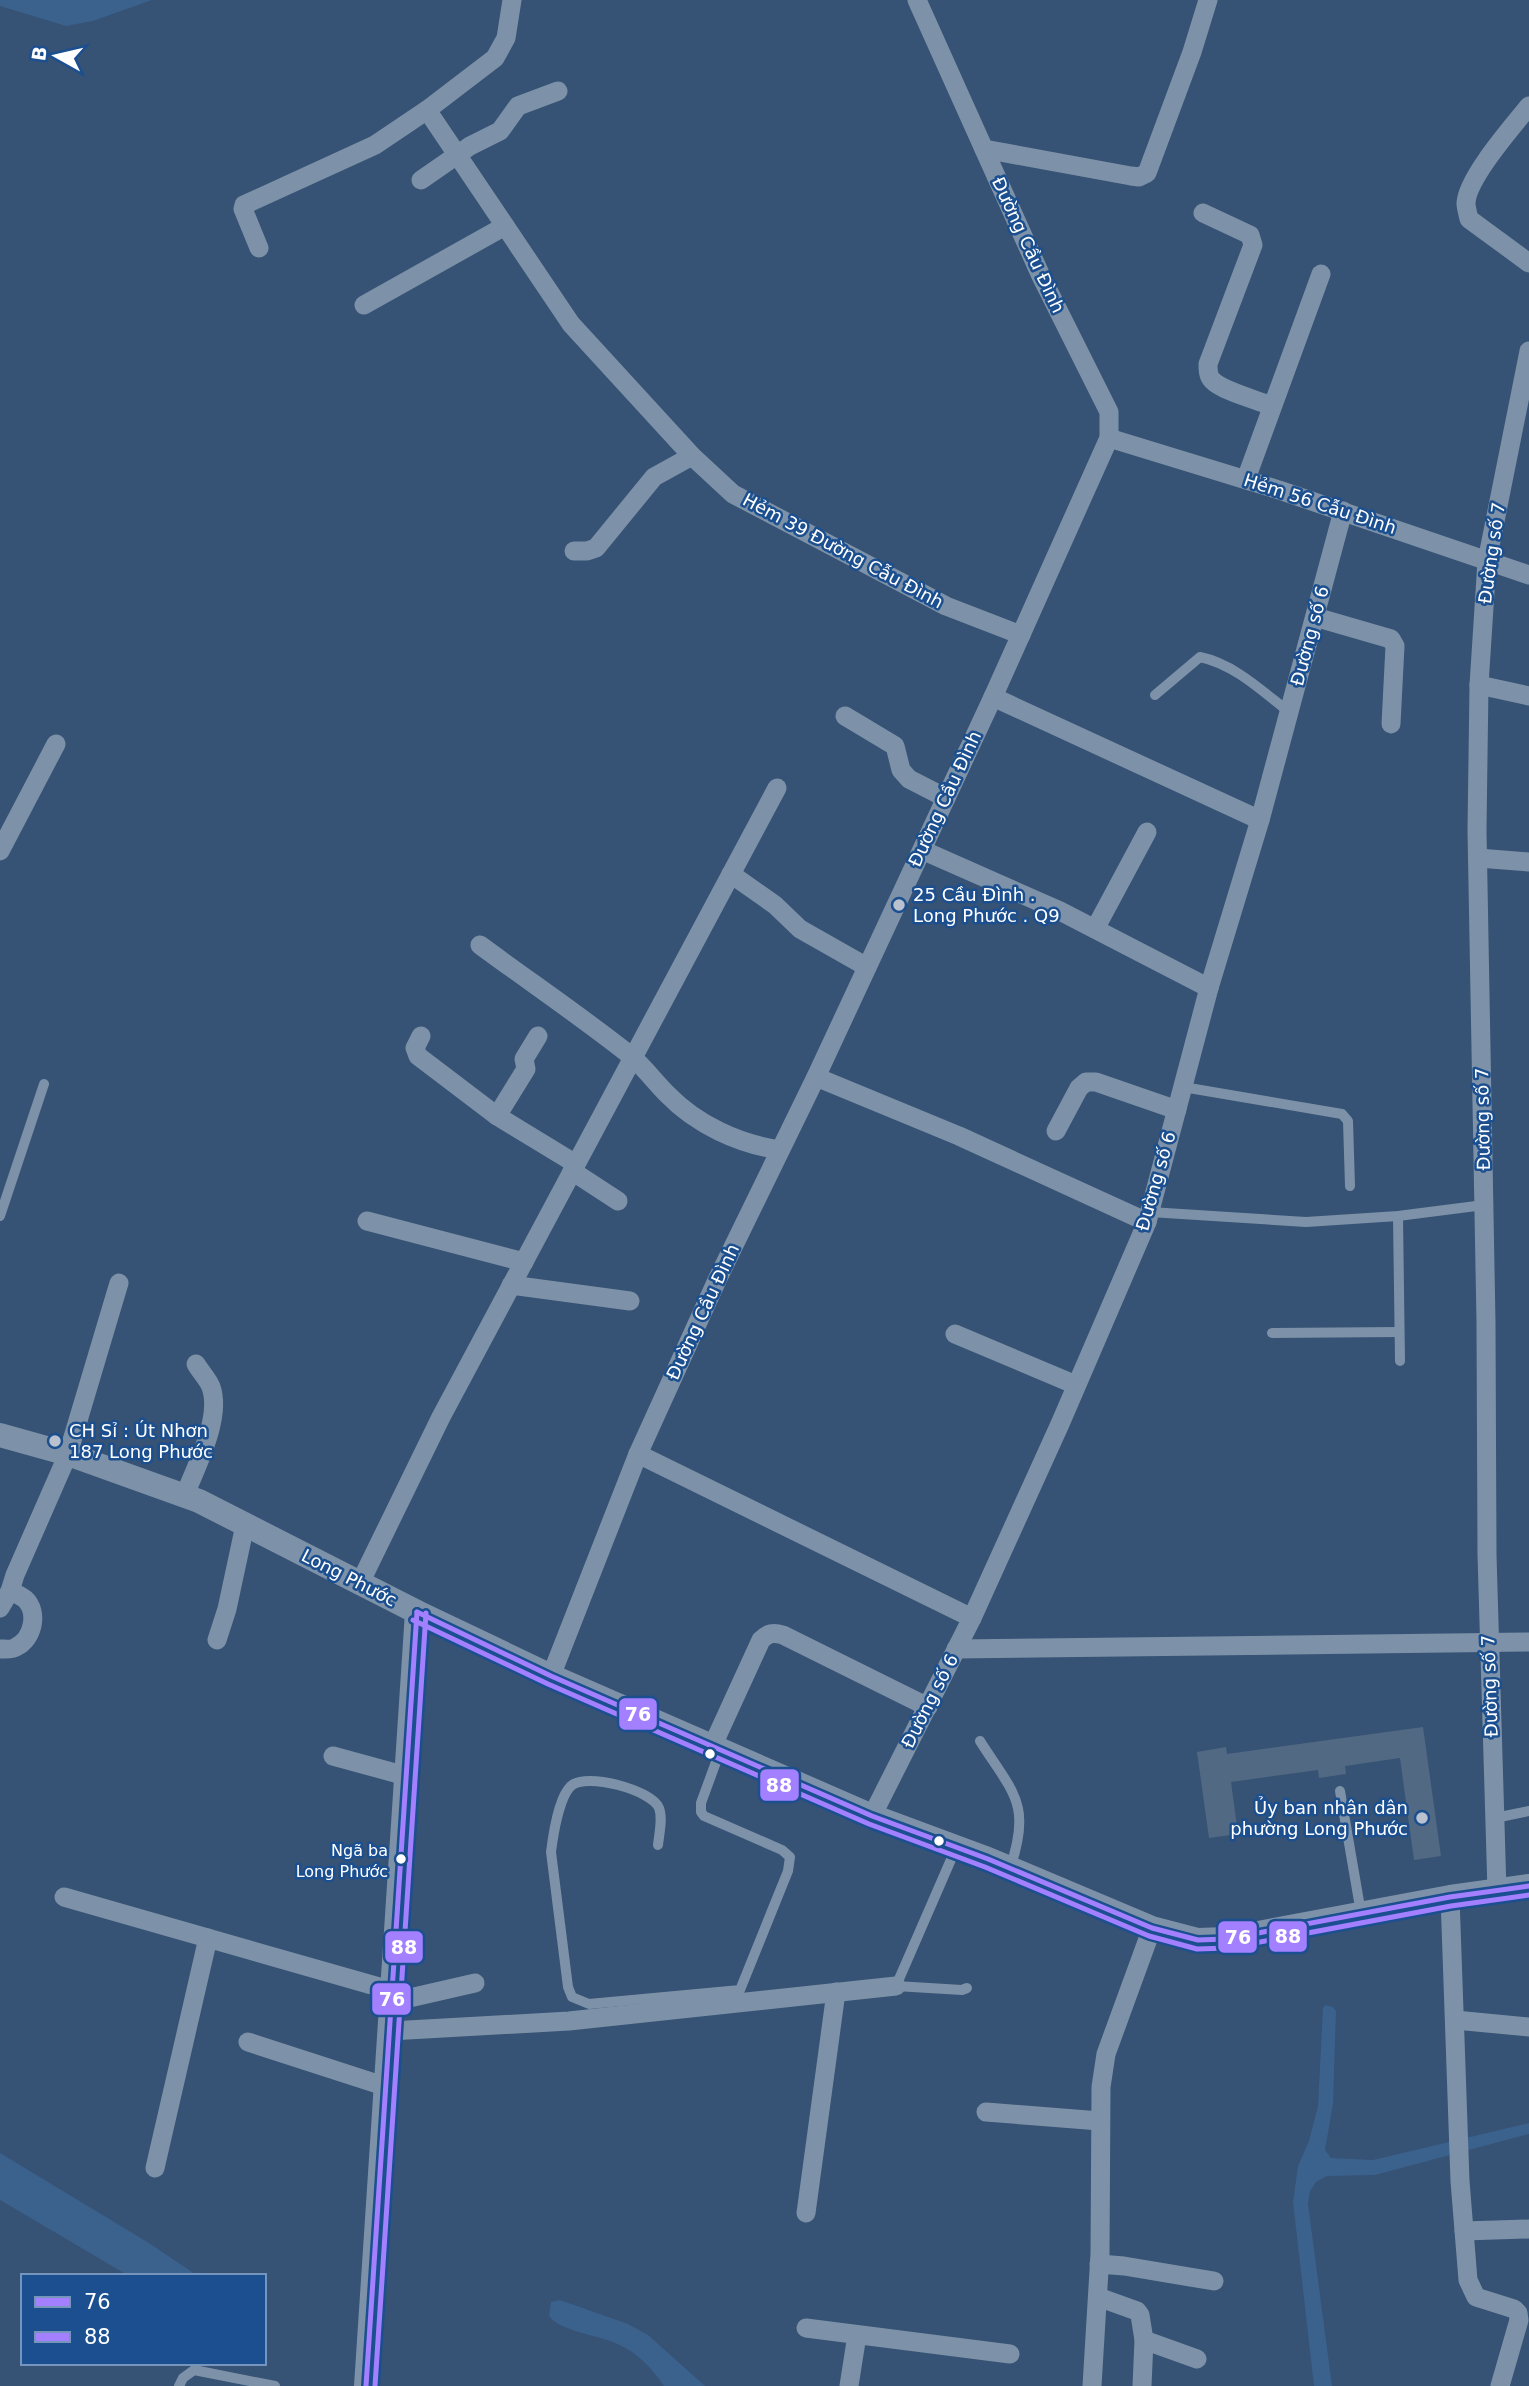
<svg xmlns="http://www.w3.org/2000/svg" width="1529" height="2386" viewBox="0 0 1529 2386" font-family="'DejaVu Sans',sans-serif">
<rect width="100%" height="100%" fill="#365274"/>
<g fill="#3b618d">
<polygon points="0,0 152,0 93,21 66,26 0,6"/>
<polygon points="1325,2005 1333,2007 1336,2011 1333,2104 1325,2150 1331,2158 1373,2160 1529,2123 1529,2134 1375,2175 1327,2176 1316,2182 1310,2191 1308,2204 1332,2386 1314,2386 1293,2202 1298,2166 1309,2141 1318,2106 1323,2008"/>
<polygon points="0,2153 149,2243 198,2276 129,2276 0,2200"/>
<path d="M 560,2300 L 628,2324 L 648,2335 L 705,2386 L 664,2386 C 651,2367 637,2352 615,2343 C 597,2335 560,2331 549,2316 L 551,2302 Z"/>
</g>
<polygon fill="#526984" points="1423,1727 1441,1856 1414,1860 1400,1758 1345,1766 1346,1774 1319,1778 1318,1770 1231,1782 1238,1834 1209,1838 1197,1752 1226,1747 1227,1754"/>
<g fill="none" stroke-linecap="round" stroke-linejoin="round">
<g stroke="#7d92a8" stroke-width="10">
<path d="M 1155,695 L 1200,657 C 1234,664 1262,691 1289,712"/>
<polyline points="1183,1087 1342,1114 1348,1121 1350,1186"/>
<polyline points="1150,1212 1306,1222 1398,1216 1484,1205"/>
<polyline points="0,1216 44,1084"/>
<polyline points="1398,1216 1400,1361"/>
<polyline points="1272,1333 1399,1332"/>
<path d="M 980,1741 C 1013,1793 1032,1804 1010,1868"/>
<polyline points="1340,1791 1361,1913"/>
<polyline points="1495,1818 1529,1811"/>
<path d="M 658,1845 C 659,1835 663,1818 659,1808 C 652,1790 586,1772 571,1786 C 559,1797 553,1836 551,1852 L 568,1987 L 572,1997 L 589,2004 L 740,1990 L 788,1871 L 790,1857 L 782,1850 L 704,1816 L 701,1812 L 701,1803 L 720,1751"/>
<polyline points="956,1848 896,1986 962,1990 967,1988"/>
<polyline points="179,2386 183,2378 194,2370 275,2386"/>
</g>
<g stroke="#7d92a8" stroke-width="19">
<path d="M 1529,106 C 1513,126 1467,178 1466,203 C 1466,208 1468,214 1469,219 L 1529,263"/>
<polyline points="427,110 571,324 692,456 733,494 946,606 1021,635"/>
<polyline points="984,149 1131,176 1139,177 1147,173 1192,52 1208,0"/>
<polyline points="421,180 470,146 500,131 518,106 558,91"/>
<path d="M 1203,213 L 1250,235 L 1253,245 L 1208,364 C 1208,369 1208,376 1212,380 C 1222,391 1257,400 1272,406"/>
<polyline points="259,248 243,209 244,205 375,145 427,110 495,58 506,38 512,0"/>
<polyline points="364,305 505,226"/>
<polyline points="1109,438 1279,490 1529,575"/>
<polyline points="1246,479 1321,274"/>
<polyline points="574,551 587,551 596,548 654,477 692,456"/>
<polyline points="1315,617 1391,639 1395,646 1391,724"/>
<polyline points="1479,685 1529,696"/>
<polyline points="993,697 1260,820"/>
<polyline points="845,716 895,746 901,770 909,779 946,798"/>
<polyline points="922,850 1060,911 1209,988"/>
<polyline points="0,851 56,744"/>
<polyline points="1478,858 1529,862"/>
<polyline points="731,874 775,905 800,929 867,967"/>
<polyline points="1095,929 1147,832"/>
<path d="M 480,945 C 530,982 582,1017 631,1056 C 644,1067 655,1082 667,1094 C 697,1125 739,1144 780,1150"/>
<polyline points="421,1036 415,1048 418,1056 497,1116 576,1164"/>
<polyline points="816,1077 959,1136 1147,1222"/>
<polyline points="497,1116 526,1069 524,1059 538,1036"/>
<polyline points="1056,1131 1079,1088 1086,1082 1096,1082 1177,1110"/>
<polyline points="572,1171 618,1201"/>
<polyline points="367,1221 524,1262"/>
<polyline points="511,1285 630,1301"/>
<polyline points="955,1334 1076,1385"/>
<polyline points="638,1454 972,1618"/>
<path d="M 185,1495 C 196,1466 222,1418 211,1387 C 208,1379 200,1371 196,1364"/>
<polyline points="360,1583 441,1417 777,788"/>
<polyline points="0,1608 10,1591 15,1575 68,1454 119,1283"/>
<polyline points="217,1640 227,1609 245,1525"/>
<path d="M 0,1649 C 5,1649 12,1650 16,1647 C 33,1639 39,1612 25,1599 C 21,1596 15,1593 10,1591"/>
<polyline points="956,1649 1529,1642"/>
<polyline points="551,1676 638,1454 718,1278 816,1077 993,697 1109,438 1109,412 1041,276 917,0"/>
<path d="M 712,1747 L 761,1640 C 768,1633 773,1632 783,1635 L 928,1707"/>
<polyline points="333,1756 406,1776"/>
<polyline points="872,1816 972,1618 1060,1424 1147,1222 1209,988 1260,820 1343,511"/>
<polyline points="1497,1891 1487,1555 1486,1322 1477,830 1479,685 1487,561 1529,351"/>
<polyline points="64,1897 393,1991"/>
<polyline points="1450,1897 1460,2181 1468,2280 1476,2297 1514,2309 1518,2313 1519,2320 1500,2386"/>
<polyline points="392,2002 475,1983"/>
<polyline points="1455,2020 1529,2027"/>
<polyline points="390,2031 569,2021 896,1986"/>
<polyline points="248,2042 387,2087"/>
<polyline points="986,2112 1100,2121"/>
<polyline points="155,2168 208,1938"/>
<polyline points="806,2213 836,1992"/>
<polyline points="1464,2231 1529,2229"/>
<polyline points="1099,2264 1124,2266 1214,2281"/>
<polyline points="1098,2297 1137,2311 1140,2315 1144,2340 1197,2359"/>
<polyline points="806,2328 1010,2354"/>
<polyline points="849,2386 857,2335"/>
<polyline points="1092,2386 1100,2254 1101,2087 1106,2054 1152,1928"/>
<polyline points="1142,2386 1144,2340"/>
</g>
<g stroke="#7d92a8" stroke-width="24">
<polyline points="0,1435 68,1454 199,1501 417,1612 551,1676 872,1816 988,1859 1152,1928 1198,1940 1226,1939 1450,1897 1529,1886"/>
<polyline points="366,2386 417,1612"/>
</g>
<g stroke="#1b4f8f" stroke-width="10">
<g id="bus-1">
<polyline points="417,1612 551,1676 872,1816 988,1859 1152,1928 1198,1940 1226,1939 1450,1897 1529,1886"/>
<polyline points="366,2386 417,1612"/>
</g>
</g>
<g stroke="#1b4f8f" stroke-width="10">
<g id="bus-2">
<polyline points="413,1620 548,1684 869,1824 985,1867 1149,1936 1197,1949 1228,1948 1451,1906 1529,1895"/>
<polyline points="375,2386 426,1613"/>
</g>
</g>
<use href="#bus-1" stroke="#a380ff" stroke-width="5"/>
<use href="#bus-2" stroke="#a380ff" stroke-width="5"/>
</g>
<g fill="#b9c2ce" stroke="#1b4f8f" stroke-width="2.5">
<circle cx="899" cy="905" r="7"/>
<circle cx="55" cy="1441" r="7"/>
<circle cx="1422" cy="1818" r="7"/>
</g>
<g fill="#fff" stroke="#1b4f8f" stroke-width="2.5">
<circle cx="710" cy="1754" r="6"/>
<circle cx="939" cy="1841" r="6"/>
<circle cx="401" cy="1859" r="6"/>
</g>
<g text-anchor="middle" stroke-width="5" stroke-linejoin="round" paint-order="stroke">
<g font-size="16" fill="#fff" stroke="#1b4f8f" text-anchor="end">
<text x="388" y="1856">Ngã ba<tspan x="388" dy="21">Long Phước</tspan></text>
</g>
<g font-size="18" fill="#fff" stroke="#1b4f8f">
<text transform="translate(1028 245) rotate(65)" y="6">Đường Cầu Đình</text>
<text transform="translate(1320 504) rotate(18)" y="6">Hẻm 56 Cẫu Đình</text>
<text transform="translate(843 551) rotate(28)" y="6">Hẻm 39 Đường Cẫu Đình</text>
<text transform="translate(1492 553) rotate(-82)" y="6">Đường số 7</text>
<text transform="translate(1310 636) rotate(-75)" y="6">Đường số 6</text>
<text transform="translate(945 799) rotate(-65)" y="6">Đường Cầu Đình</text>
<text transform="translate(1483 1119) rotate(-91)" y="6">Đường số 7</text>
<text transform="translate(1156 1181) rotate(-74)" y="6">Đường số 6</text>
<text transform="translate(703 1312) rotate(-65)" y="6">Đường Cầu Đình</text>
<text transform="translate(349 1578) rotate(27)" y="6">Long Phước</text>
<text transform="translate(1490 1686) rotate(-92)" y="6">Đường số 7</text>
<text transform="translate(930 1701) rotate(-63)" y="6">Đường số 6</text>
</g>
<g font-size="18" fill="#fff" stroke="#1b4f8f" text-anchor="start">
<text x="913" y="901">25 Cầu Đình .<tspan x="913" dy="21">Long Phước . Q9</tspan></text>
<text x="69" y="1437">CH Sỉ : Út Nhơn<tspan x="69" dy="21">187 Long Phước</tspan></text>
<text x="1408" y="1814" text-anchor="end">Ủy ban nhân dân<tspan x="1408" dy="21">phường Long Phước</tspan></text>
</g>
</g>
<g stroke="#1b4f8f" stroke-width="2.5">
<rect x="618" y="1697" width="40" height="34" rx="7" fill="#a380ff"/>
<rect x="759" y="1768" width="41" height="34" rx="7" fill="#a380ff"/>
<rect x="1268" y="1920" width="40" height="33" rx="7" fill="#a380ff"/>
<rect x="1217" y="1920" width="41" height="34" rx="7" fill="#a380ff"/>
<rect x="384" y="1930" width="40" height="34" rx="7" fill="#a380ff"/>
<rect x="371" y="1982" width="41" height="34" rx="7" fill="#a380ff"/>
</g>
<g font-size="19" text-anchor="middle" font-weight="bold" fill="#fff">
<text x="638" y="1721">76</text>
<text x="779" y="1792">88</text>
<text x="1288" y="1943">88</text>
<text x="1238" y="1944">76</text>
<text x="404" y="1954">88</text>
<text x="392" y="2006">76</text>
</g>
<rect x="21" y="2274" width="245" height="91" fill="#1b4f8f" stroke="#7695bc" stroke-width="2"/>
<rect x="35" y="2297" width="35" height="10" fill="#a380ff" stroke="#7695bc" stroke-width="2"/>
<text x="84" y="2309" font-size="21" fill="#ffffff">76</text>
<rect x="35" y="2332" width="35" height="10" fill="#a380ff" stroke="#7695bc" stroke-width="2"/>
<text x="84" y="2344" font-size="21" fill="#ffffff">88</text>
<g transform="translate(56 56) rotate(278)" stroke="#1b4f8f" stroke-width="5" paint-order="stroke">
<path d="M0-5L12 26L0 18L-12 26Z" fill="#ffffff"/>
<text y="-10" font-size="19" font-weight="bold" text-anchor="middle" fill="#ffffff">B</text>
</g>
</svg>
